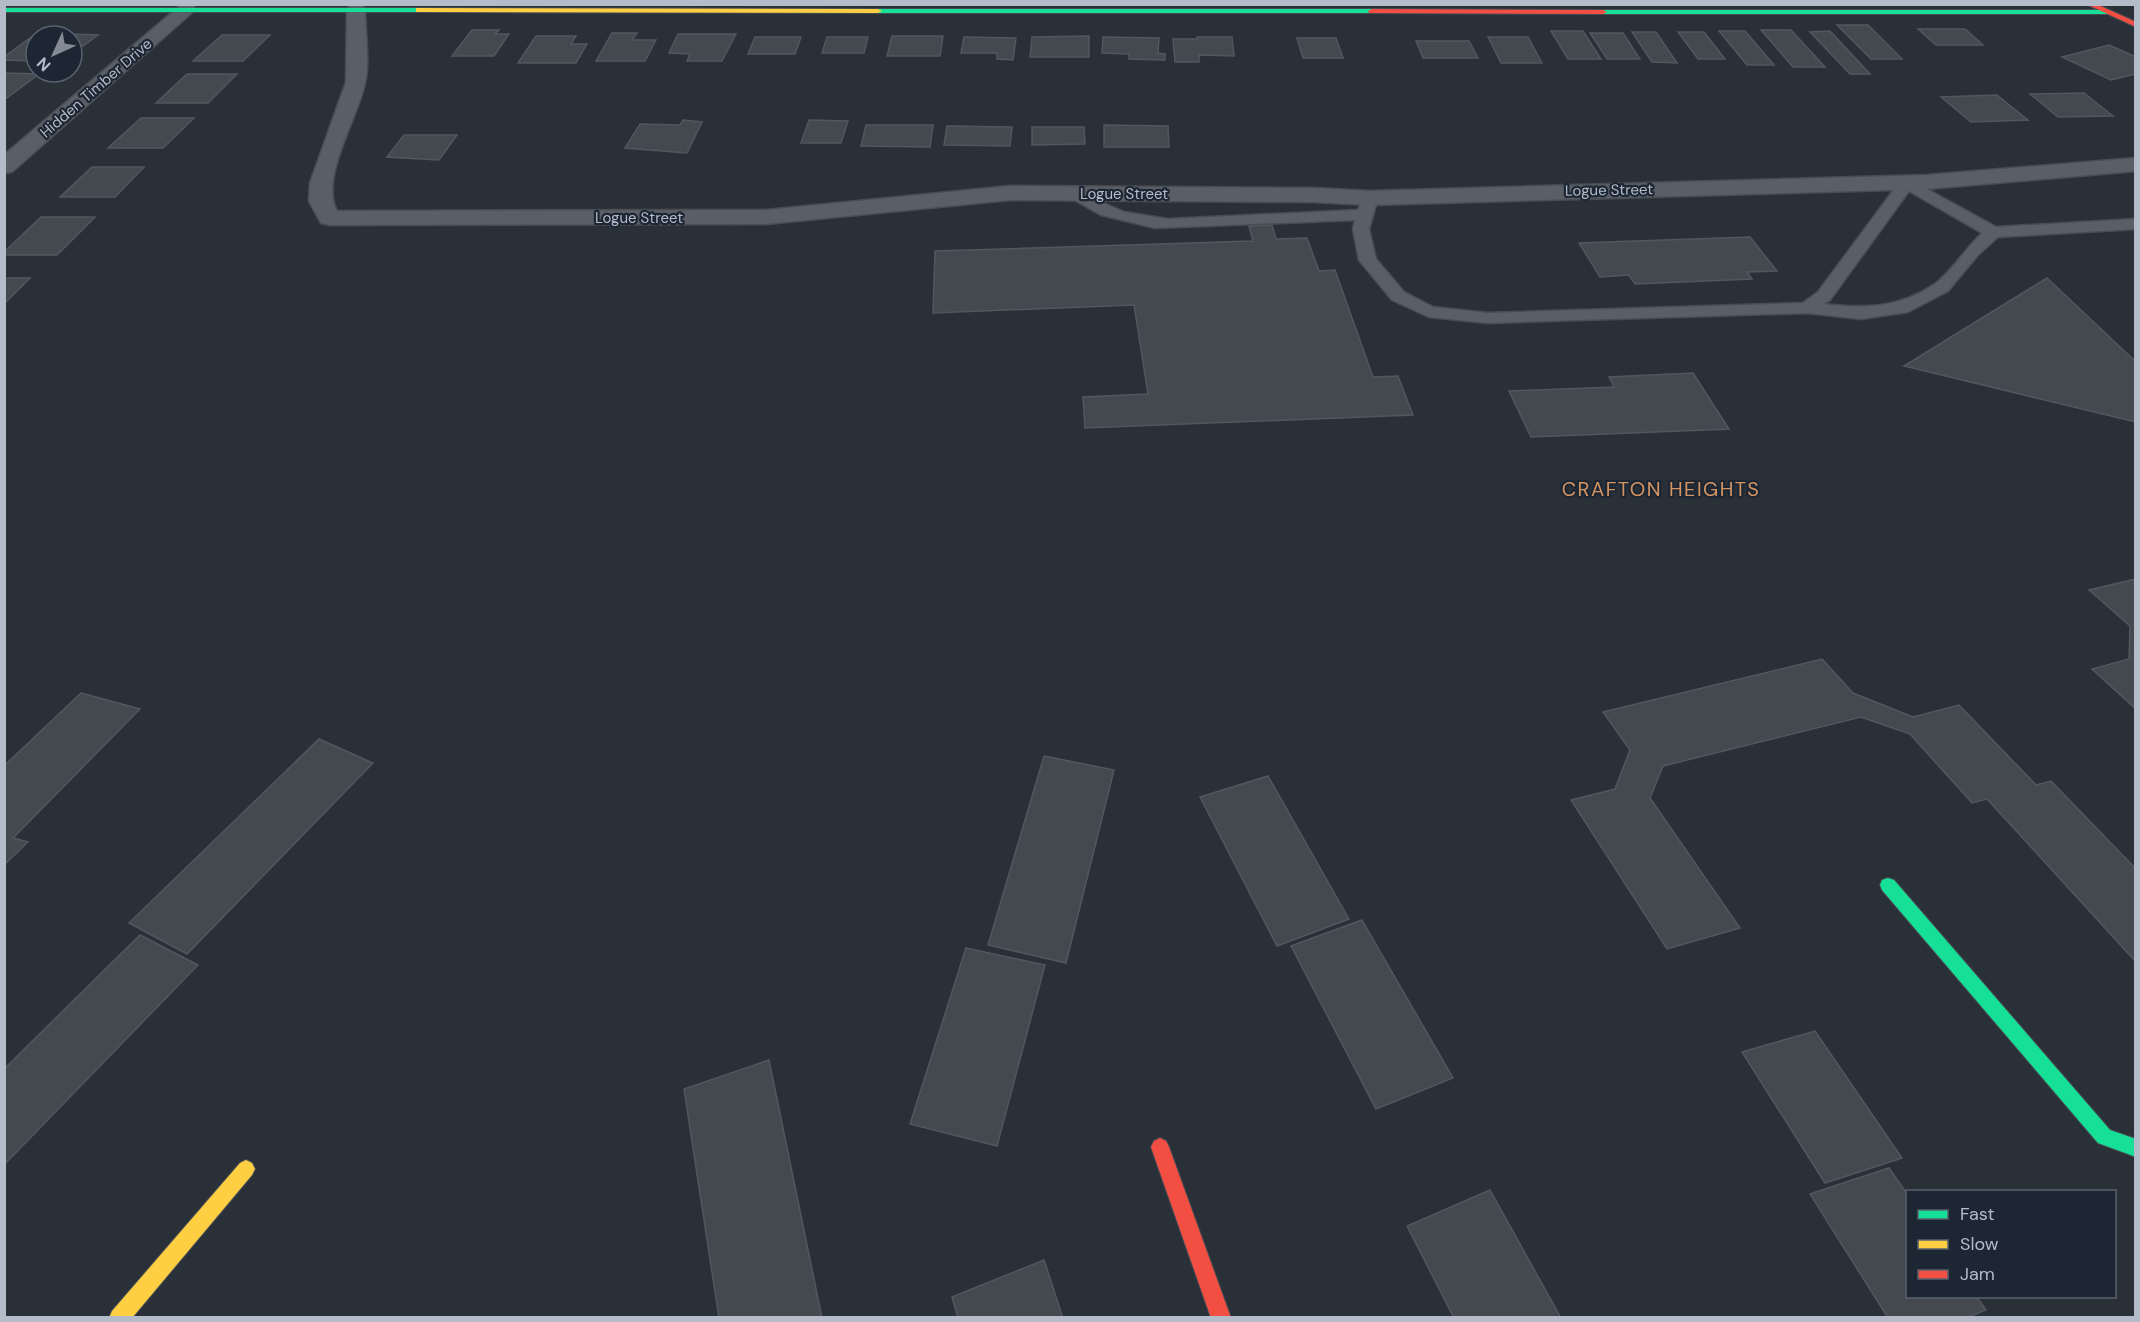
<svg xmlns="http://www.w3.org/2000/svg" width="2140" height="1322" viewBox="0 0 2140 1322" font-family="'DM Sans',sans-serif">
<rect width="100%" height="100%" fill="#2a3038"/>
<g fill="#444950" stroke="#52575f" stroke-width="1.5">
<polygon points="1837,25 1868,25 1902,59 1871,59"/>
<polygon points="1918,29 1965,29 1983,45 1936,45"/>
<polygon points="472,30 499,30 495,34 509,34 494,56 452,56"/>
<polygon points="1761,30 1791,30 1825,67 1793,67"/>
<polygon points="1551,31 1583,31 1601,59 1568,59"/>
<polygon points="1719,31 1745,31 1774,65 1747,65"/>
<polygon points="1830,31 1870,74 1850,74 1810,32"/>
<polygon points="1632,32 1656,32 1677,63 1652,62"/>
<polygon points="1678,32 1704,32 1725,59 1698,59"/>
<polygon points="37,33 98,35 72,54 72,36 36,36 36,61 4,60 4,57"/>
<polygon points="612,33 637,33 632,40 656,40 645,61 596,61"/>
<polygon points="1590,33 1623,33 1640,59 1607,59"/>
<polygon points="678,34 736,34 722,61 687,61 690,54 669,53"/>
<polygon points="222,35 270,35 243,61 193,61"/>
<polygon points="536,36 576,36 571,44 587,44 576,63 518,63"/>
<polygon points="892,36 943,36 940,56 887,56"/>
<polygon points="1089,36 1089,57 1030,57 1032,37"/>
<polygon points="755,37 801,37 795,54 748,54"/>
<polygon points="827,37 868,37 864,53 822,53"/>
<polygon points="964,37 1016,38 1013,60 997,59 997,53 961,53"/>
<polygon points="1103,37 1159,38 1158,53 1165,54 1165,60 1129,59 1129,54 1102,53"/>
<polygon points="1197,37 1232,37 1234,56 1199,55 1199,62 1175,62 1173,39 1197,39"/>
<polygon points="1488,37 1528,37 1542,63 1501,63"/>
<polygon points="1297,38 1336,38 1343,58 1303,58"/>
<polygon points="1416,41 1469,41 1478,58 1423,58"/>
<polygon points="2109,45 2136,57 2136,74 2111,80 2062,57"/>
<polygon points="4,73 39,74 4,100"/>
<polygon points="187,74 237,74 208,103 156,103"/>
<polygon points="2084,93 2113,116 2058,117 2030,94"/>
<polygon points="1997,95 2028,120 1971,122 1941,97"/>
<polygon points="141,118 194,118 163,148 108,148"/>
<polygon points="683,120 702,122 687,153 625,148 640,124 680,125"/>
<polygon points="809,120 848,121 841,143 801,143"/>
<polygon points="866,125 933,125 930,147 861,146"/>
<polygon points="1104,125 1168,126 1169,147 1104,147"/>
<polygon points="947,126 1012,127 1010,146 944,145"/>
<polygon points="1032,127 1084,127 1085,144 1032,145"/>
<polygon points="404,135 457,135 439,160 387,157"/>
<polygon points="92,167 144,167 115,197 60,197"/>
<polygon points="41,217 95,217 57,255 4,255 4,252"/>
<polygon points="1272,225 1276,239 1307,238 1319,271 1335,270 1373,377 1398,376 1413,415 1085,428 1083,397 1148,394 1134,305 933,313 935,251 1253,241 1249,226"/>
<polygon points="1750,237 1777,271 1747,272 1752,279 1635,284 1629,275 1600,277 1579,243"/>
<polygon points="4,278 30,278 4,304"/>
<polygon points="2047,278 2136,362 2136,422 1904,366"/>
<polygon points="1693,373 1729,429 1531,437 1509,391 1614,387 1609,377"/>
<polygon points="2136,579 2136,709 2092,669 2129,659 2130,626 2089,590"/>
<polygon points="1822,659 1853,693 1913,717 1959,705 2036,785 2051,781 2136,869 2136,962 1987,799 1972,803 1910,734 1861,717 1663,766 1650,798 1740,928 1667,949 1571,800 1615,789 1630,750 1603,712"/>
<polygon points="81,693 140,709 13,838 28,842 4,865 4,766"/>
<polygon points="319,739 373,763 187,954 129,923"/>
<polygon points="1044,756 1114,770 1066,963 988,945"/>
<polygon points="1268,776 1349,919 1277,946 1200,797"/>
<polygon points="1362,920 1453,1078 1376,1109 1291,946"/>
<polygon points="140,935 198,965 4,1165 4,1069"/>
<polygon points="966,948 1045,965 997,1146 910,1124"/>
<polygon points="1815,1031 1902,1158 1825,1183 1742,1052"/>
<polygon points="769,1060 822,1318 719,1318 684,1089"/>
<polygon points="1889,1168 1908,1195 1908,1296 1976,1296 1986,1310 1966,1318 1888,1318 1810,1194"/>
<polygon points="1490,1190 1561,1318 1454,1318 1407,1226"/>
<polygon points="1044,1260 1063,1318 958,1318 952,1297"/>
</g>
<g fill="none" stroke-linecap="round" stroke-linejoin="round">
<g stroke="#484c53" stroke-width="3">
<path id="lane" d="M 1907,178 L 1996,227 L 2136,219 L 2136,229 L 1998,237 L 1978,255 L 1948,291 L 1908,312 L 1861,319 L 1807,313 L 1488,323 L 1429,317 L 1392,300 L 1359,260 L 1353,229 L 1355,220 L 1155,228 L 1101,215 L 1064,194 L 1072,189 L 1124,212 L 1168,219 L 1358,210 L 1364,195 L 1376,195 L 1378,198 L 1369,229 L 1376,259 L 1404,292 L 1433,307 L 1488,313 L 1803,303 L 1818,292 L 1901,180 ZM 1909,191 L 1982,233 C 1966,248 1951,272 1935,284 C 1900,308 1864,309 1824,304 L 1830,300 Z"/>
</g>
<g stroke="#484c53" stroke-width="3">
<g id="street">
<path d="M 352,4 L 362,5 L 365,9 C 365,32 370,61 365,83 C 358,118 319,179 337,211 L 766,210 L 1010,186 L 1313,188 L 1370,191 L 1927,175 L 2136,158 L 2136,171 L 1927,189 L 1370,205 L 1313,202 L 1010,200 L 766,224 L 329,225 L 321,223 L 309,201 L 310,183 L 346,82 L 347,9 Z"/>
<polygon points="181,5 191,4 196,9 12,172 4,173 4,155"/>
</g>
</g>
<g stroke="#484c53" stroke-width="2">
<g id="fast">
<polygon points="4,8 419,8 423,10 419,12 4,12"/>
<polygon points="878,9 1372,9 1376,11 1372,13 875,13 874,11"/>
<polygon points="1600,10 2107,10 2111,12 2107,14 1600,14"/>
<polygon points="1888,878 1894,880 2110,1130 2136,1139 2136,1157 2098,1143 1882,890 1880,885 1882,880"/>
</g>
</g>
<g stroke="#484c53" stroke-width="2">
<g id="slow">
<polygon points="419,8 878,9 882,11 878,13 416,12 416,8"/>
<polygon points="246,1160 252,1163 255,1169 252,1175 132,1318 109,1318 112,1311 240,1163"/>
</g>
</g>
<g stroke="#484c53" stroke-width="2">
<g id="jam">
<polygon points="2086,4 2096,4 2136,22 2136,27"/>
<polygon points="1372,9 1603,10 1607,12 1603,14 1369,13 1368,11"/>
<polygon points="1160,1138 1166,1141 1169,1147 1231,1318 1211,1318 1151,1147 1154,1141"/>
</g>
</g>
<use href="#lane" fill="#5a5e66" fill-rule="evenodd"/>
<use href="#street" fill="#5a5e66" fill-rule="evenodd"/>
<use href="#fast" fill="#16e098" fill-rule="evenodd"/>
<use href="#slow" fill="#ffcf43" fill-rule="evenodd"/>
<use href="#jam" fill="#f24e42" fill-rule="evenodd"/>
</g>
<g text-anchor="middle" stroke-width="4.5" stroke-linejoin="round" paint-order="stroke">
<g font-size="15" fill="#b4bcc9" stroke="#1d2633">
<text transform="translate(96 88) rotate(-41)" y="5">Hidden Timber Drive</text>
<text transform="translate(1609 190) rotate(-1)" y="5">Logue Street</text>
<text x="1124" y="199">Logue Street</text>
<text x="639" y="223">Logue Street</text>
</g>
<g font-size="20" letter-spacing="1.5" fill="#d59563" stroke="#1d2633">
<text x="1661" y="496">CRAFTON HEIGHTS</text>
</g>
</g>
<rect width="2140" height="1322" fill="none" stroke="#b4bcc9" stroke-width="12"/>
<rect x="1906" y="1190" width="210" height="108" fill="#1d2633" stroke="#59626f" stroke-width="1.5"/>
<rect x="1918" y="1210" width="30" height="9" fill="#16e098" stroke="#59626f" stroke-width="1.5"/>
<text x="1960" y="1220" font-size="18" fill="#b4bcc9">Fast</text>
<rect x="1918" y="1240" width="30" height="9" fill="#ffcf43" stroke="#59626f" stroke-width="1.5"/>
<text x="1960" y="1250" font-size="18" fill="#b4bcc9">Slow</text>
<rect x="1918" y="1270" width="30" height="9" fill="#f24e42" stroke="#59626f" stroke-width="1.5"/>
<text x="1960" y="1280" font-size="18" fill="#b4bcc9">Jam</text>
<g transform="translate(54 54) rotate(225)"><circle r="28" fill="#1d2633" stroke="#59626f" stroke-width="1.5"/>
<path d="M0-4.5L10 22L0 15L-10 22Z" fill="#848b96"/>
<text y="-9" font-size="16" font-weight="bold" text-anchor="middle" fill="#b4bcc9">N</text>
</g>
</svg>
